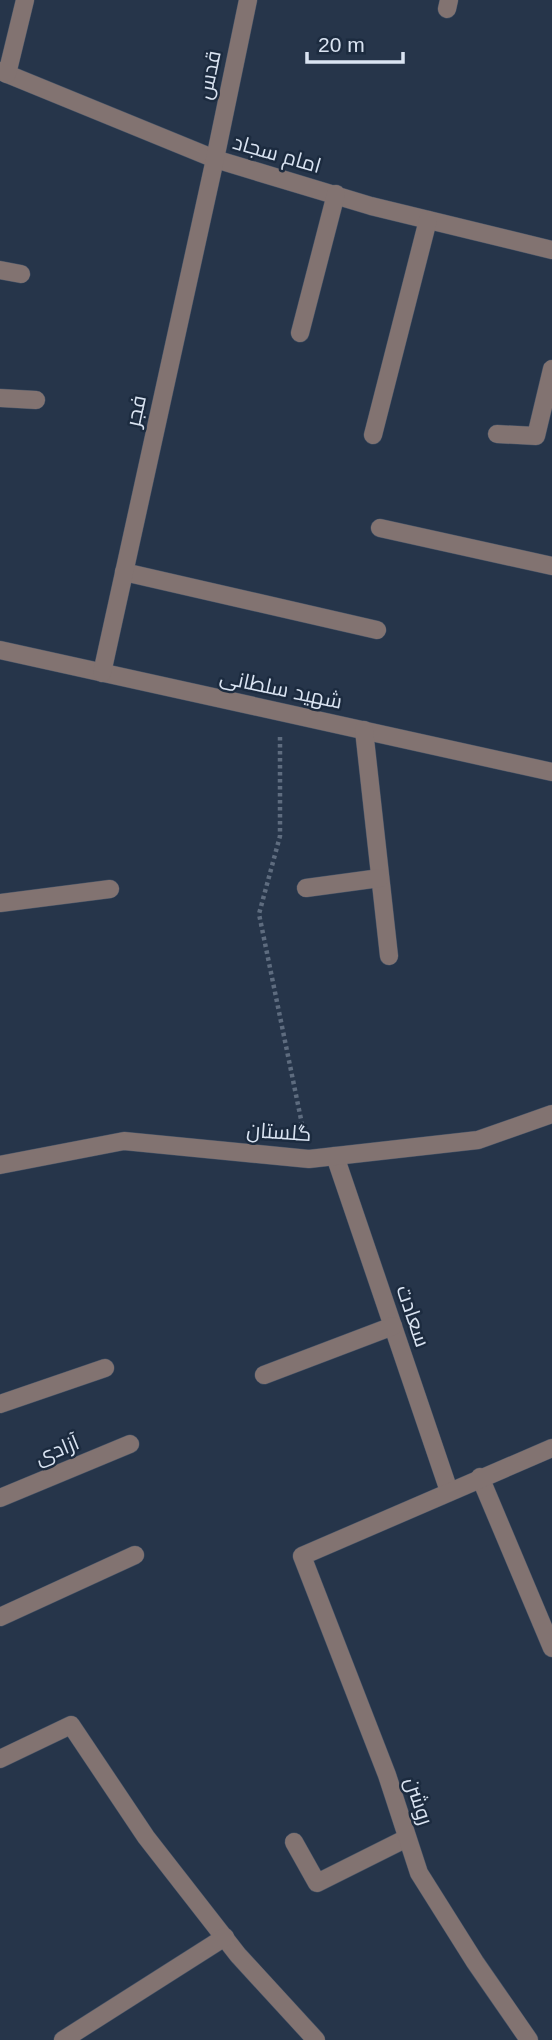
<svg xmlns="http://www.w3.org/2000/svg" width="552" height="2040" viewBox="0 0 552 2040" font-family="Arial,Cairo,sans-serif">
<rect width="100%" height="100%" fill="#26354a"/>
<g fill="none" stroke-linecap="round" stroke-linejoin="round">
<g stroke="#435165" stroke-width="19">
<g id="minor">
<polyline points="447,9 449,0"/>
<polyline points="0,71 215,159 371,206 552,250"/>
<polyline points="7,74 25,0"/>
<polyline points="0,270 21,274"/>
<polyline points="300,333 336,194"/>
<polyline points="0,398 36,400"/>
<polyline points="497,434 536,436 552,369"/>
<polyline points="373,435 428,220"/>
<polyline points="380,528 552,566"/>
<polyline points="124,572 377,630"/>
<polyline points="0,650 552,772"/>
<polyline points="102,673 215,159 248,0"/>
<polyline points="364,730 389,956"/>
<polyline points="306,888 380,878"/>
<polyline points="0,903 110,889"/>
<polyline points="335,1156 449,1491"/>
<polyline points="0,1165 124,1141 309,1159 478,1140 552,1114"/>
<polyline points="264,1375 393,1326"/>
<polyline points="0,1404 105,1368"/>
<polyline points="480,1477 552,1648"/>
<polyline points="0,1498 130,1444"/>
<polyline points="0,1617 135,1555"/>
<polyline points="0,1759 71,1725 146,1837 238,1955 316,2040"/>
<polyline points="294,1842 317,1883 407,1838"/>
<polyline points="63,2040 225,1937"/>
<polyline points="529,2040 475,1962 419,1873 387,1775 302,1556 552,1448"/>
</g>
</g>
<polyline stroke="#5e6c7f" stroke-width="4.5" stroke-dasharray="3.5 3.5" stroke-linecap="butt" points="280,737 280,836 259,914 304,1134"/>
<use href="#minor" stroke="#827371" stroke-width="18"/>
</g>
<g text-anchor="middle" stroke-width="5" stroke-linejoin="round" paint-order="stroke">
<g font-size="21" fill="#dae4f2" stroke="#1c2b3f">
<text transform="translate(209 75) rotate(-78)" y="7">قدس</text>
<text transform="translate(277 154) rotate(16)" y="7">امام سجاد</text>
<text transform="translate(136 411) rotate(-78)" y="7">فجر</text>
<text transform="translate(281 689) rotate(12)" y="7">شهید سلطانی</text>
<text transform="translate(279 1132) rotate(4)" y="7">گلستان</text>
<text transform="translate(413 1316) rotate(71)" y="7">سعادت</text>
<text transform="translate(57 1450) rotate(-22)" y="7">آزادی</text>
<text transform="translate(419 1801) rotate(72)" y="7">روشن</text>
</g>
</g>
<path d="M307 52v10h96v-10" fill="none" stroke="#dae4f2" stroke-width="3.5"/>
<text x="318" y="52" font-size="21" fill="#dae4f2" stroke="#1c2b3f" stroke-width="5" paint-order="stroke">20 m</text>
</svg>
